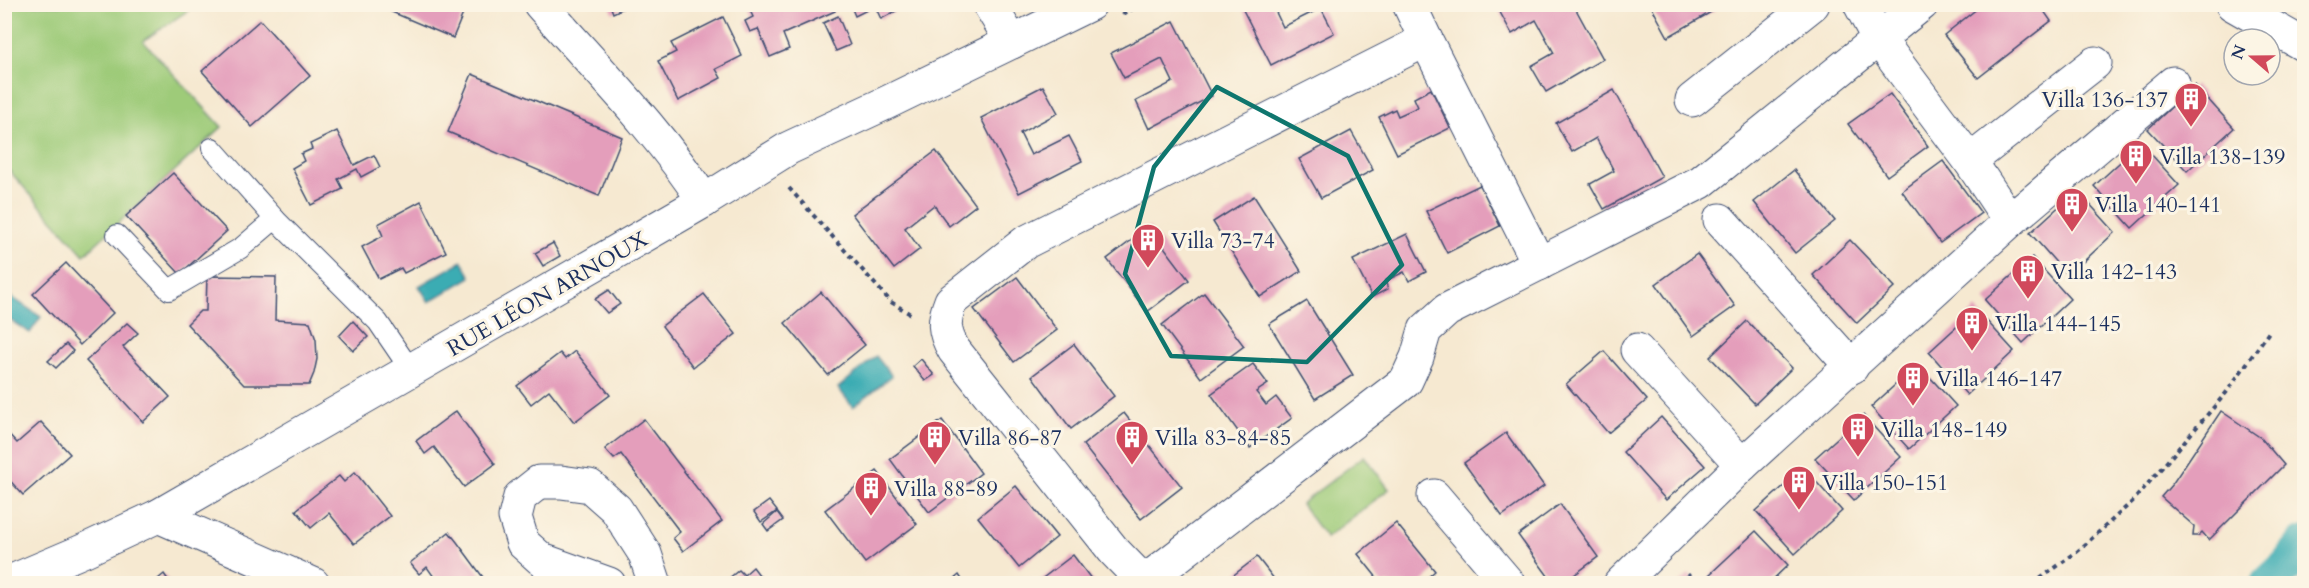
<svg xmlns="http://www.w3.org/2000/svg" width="2309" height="588" viewBox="0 0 2309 588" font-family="Cardo,serif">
<rect width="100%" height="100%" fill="#fcf5e5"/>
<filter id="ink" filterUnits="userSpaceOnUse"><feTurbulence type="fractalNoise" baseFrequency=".0167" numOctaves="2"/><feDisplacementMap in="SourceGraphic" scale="12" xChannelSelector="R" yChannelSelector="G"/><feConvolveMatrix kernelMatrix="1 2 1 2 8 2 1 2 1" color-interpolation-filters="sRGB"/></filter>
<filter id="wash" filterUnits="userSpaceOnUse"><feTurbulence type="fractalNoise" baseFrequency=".008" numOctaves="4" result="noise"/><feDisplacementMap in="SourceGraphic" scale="24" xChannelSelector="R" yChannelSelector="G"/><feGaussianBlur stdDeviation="1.35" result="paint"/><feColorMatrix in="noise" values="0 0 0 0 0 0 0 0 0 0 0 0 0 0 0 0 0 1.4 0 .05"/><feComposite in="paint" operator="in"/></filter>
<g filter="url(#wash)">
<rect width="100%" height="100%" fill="#f6e9d1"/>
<g fill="#9ecb79" stroke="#5c7d6c" stroke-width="1.5">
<polygon points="4,5 196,5 143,41 222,127 84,255 5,166"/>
<polygon points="1364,456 1389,489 1326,538 1301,504"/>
</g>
<g fill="#3aacb3" stroke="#2a6e88" stroke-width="1.5">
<polygon points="462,261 471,277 429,302 419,286"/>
<polygon points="7,294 41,317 30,333 5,317 5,299"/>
<polygon points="876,356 892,376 853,407 838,388"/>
</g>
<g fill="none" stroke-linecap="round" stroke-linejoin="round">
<polyline stroke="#3aacb3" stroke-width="36" points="2268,584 2288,565 2304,544"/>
</g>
<g id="blocks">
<g fill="#e49ebb">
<polygon points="373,4 467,4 453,38"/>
<polygon points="612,4 632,4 613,13 610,5"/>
<polygon points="747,4 833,4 835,11 783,34 789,49 770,57 758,29 750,32 745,21 753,17"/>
<polygon points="850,4 909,4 881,19 875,6 855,16"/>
<polygon points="1240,4 1272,4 1283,27 1321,8 1334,33 1271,65"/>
<polygon points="1498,4 1573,4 1603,59 1546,92 1531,66 1554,53 1536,20 1512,34 1496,5"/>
<polygon points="1650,4 1725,4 1668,37"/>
<polygon points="1983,4 2039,4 2051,21 1978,78 1944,35"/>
<polygon points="838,16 850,45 836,51 823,23"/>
<polygon points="723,17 742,56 716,69 721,78 678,101 658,61 676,52 671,43"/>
<polygon points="260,20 310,76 252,127 202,71"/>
<polygon points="1174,21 1212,96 1149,129 1136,101 1173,82 1162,59 1124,78 1111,53"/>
<polygon points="472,74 622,137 599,196 448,132"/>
<polygon points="2195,85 2234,128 2187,171 2148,129"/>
<polygon points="1043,86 1058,113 1020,133 1031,155 1069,136 1082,161 1019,193 981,118"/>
<polygon points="1431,89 1450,128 1397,154 1379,117 1395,109 1398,116 1418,107 1414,98"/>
<polygon points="1614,90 1662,177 1604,209 1590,184 1614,171 1596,138 1572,152 1556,123"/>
<polygon points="1890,94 1928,146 1887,176 1848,124"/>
<polygon points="337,131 354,165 374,155 380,167 361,177 357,169 338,179 343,189 311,205 292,168 304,161 301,154 312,149 310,144"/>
<polygon points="1351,131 1373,170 1321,198 1299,159"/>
<polygon points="2141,143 2179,185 2132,228 2094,186"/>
<polygon points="936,151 976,205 949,226 934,205 905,228 920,249 894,269 852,214"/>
<polygon points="1943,161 1981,213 1940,243 1902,191"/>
<polygon points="1794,170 1835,221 1795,253 1754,202"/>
<polygon points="173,173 227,231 180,274 126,216"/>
<polygon points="1480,185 1500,226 1447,253 1426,211"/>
<polygon points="2077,190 2115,232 2068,276 2030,233"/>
<polygon points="1254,196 1301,271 1260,297 1213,222"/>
<polygon points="421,201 446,252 404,273 401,268 379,279 362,247 383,236 378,224"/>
<polygon points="1149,227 1189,280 1147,312 1107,259"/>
<polygon points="1407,234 1426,272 1409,281 1404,272 1385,281 1388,289 1372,297 1353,260"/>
<polygon points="1850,240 1895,287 1857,323 1813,275"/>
<polygon points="553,243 560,256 543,266 535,253"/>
<polygon points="1697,254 1735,306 1693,336 1656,284"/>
<polygon points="2032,257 2070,299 2023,343 1985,300"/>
<polygon points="66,263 113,313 80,345 33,294"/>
<polygon points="207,276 276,277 275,320 310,322 316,340 317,359 314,373 309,385 244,385 187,324 200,311 206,311"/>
<polygon points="1017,277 1057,330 1014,362 974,309"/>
<polygon points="609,290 620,304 607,313 595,299"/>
<polygon points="821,292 865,345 828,375 785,323"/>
<polygon points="1204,293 1244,346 1201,378 1162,325"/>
<polygon points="704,294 736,334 693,367 662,326"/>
<polygon points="1307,301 1353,375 1315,399 1269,324"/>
<polygon points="1976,309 2014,351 1967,395 1929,352"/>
<polygon points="353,321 368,337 353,351 339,336"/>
<polygon points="1747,321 1792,368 1755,404 1710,357"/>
<polygon points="127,323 138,333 123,347 170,397 143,422 86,361"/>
<polygon points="66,344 73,351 56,368 48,361"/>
<polygon points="1074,344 1114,396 1071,429 1032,376"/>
<polygon points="575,351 610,395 574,422 549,390 531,404 517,386 560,353 565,359"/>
<polygon points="1604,351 1647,400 1608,433 1566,384"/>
<polygon points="921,359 934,375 925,381 913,366"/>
<polygon points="1253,364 1268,384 1256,392 1266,405 1276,397 1292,418 1250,448 1211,394"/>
<polygon points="1918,364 1956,406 1909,449 1871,407"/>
<polygon points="456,411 495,464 464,487 434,447 425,454 416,441"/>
<polygon points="2221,411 2261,438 2284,465 2209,540 2202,532 2198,536 2193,536 2194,526 2161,497 2173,483"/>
<polygon points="1124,413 1182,487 1141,519 1083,445"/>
<polygon points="1863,415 1901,457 1854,500 1815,458"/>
<polygon points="1661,417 1705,466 1666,500 1623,452"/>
<polygon points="644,419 722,521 683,551 673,538 680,532 621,454 614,459 605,449"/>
<polygon points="942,420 981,473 929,512 890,459"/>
<polygon points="41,422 70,454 23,495 4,474 4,429 17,443"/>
<polygon points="1506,433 1544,486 1502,516 1464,463"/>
<polygon points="1804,468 1842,511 1795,554 1756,511"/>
<polygon points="877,471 917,524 865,563 825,510"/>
<polygon points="355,472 390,516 354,544 329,513 311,528 296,510 339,476 344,482"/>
<polygon points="1016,486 1057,537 1019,568 978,517"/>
<polygon points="769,501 777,511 761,522 754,512"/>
<polygon points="1560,504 1598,557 1562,584 1554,584 1518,535"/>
<polygon points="777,512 783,520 768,531 763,524"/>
<polygon points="1396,523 1435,571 1420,584 1382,584 1358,554"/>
<polygon points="1756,531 1788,565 1768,584 1718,584 1709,575"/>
<polygon points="449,532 457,542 488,584 439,584 427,567 419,574 410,563"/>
<polygon points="1073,555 1095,584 1035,584"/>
<polygon points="1257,557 1278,584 1222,584"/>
<polygon points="753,567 766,584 722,584 739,570 744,575"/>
<polygon points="164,574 171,584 152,584"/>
<polygon points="1689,574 1698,584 1678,584"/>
<polygon points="540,575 560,584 536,584"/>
<polygon points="959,575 965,584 948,584"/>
</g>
</g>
</g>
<g filter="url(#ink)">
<use href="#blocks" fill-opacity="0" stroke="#3c4b6f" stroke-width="1.5"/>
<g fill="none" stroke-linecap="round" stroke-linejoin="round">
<g stroke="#3c4b6f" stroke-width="22">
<g id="service">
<polyline points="212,148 275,219 378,322 412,372"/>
<polyline points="117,235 169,290 241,248 275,219"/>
</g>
</g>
<g stroke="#3c4b6f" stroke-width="35">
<g id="minor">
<path d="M 540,4 C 596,68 659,131 704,201"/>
<polyline points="989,4 1012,42"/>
<polyline points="1860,4 1878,38 1970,161 2010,221"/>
<polyline points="2232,4 2304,45"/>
<polyline points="1426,40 1539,264"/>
<polyline points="1692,100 1813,4"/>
<polyline points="1970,161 2095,63"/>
<polyline points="1720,220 1852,367"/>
<polyline points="1637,350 1742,465"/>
<polyline points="1434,496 1509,584"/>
<polyline points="158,516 313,584"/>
<path d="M 1144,582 L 1114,551 L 954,350 C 943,331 943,321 951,301 L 1026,242 L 1426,40 L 1409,4"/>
<polyline points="5,584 85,550 158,516 704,201 789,148 886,103 1090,4"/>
<polyline points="609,584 542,560 523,543 515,517 520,497 539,482 561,482 590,486 616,509 645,554 655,584"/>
<polyline points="1145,584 1144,582 1406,381 1417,357 1425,330 1447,310 1701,182 1922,4"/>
<polyline points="1620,584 1742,465 2010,221 2173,83"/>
</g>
</g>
<g stroke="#3c4b6f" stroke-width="4" stroke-dasharray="4.5 4.5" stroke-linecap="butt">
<polyline points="1122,14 1143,4"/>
<polyline points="789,188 891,302 912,315"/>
<polyline points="2033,584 2078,551 2133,501 2226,393 2271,329"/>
<polyline points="2295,584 2304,573"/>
</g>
<use href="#service" stroke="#fff" stroke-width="20"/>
<use href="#minor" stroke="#fff" stroke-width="33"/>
</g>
</g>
<path fill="none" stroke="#0f766e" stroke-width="4.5" stroke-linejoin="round" d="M 1217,87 L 1348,156 L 1402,265 L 1307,362 L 1171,356 L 1125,274 L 1154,167 Z"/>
<defs>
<g id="building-pin" transform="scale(1.725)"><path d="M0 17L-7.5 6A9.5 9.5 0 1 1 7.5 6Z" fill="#d1495b" stroke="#fcf5e5"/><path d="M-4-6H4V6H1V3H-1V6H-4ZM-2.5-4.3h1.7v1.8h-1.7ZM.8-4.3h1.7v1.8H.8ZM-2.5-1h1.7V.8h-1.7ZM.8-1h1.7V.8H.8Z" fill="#fff"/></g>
</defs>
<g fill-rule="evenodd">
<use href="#building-pin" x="2191" y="99"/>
<use href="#building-pin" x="2136" y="156"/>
<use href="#building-pin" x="2072" y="204"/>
<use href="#building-pin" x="1148" y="240"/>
<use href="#building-pin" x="2028" y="271"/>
<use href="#building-pin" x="1972" y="323"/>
<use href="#building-pin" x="1913" y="378"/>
<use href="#building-pin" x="1858" y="429"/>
<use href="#building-pin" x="935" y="437"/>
<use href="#building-pin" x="1132" y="437"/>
<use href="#building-pin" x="1799" y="482"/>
<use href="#building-pin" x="871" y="488"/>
</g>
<g text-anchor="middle" stroke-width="6" stroke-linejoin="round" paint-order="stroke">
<g font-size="22" fill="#1b2f5e" stroke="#fcf5e5" text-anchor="start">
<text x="2168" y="107" text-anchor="end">Villa 136-137</text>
<text x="2159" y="164">Villa 138-139</text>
<text x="2095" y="212">Villa 140-141</text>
<text x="1171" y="248">Villa 73-74</text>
<text x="2051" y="279">Villa 142-143</text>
<text x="1995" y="331">Villa 144-145</text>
<text x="1936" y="386">Villa 146-147</text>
<text x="1881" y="437">Villa 148-149</text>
<text x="958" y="445">Villa 86-87</text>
<text x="1155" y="445">Villa 83-84-85</text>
<text x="1822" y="490">Villa 150-151</text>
<text x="894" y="496">Villa 88-89</text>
</g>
<g font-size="22" fill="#1b2f5e" stroke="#fcf5e5">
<text transform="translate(547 293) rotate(-30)" y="8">RUE LÉON ARNOUX</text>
</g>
</g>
<rect width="2309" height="588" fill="none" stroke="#fcf5e5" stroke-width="24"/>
<g transform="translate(2252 57) rotate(290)"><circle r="28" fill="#fcf5e5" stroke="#a2a6af" stroke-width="1.5"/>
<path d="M0-4.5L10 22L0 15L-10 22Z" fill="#d1495b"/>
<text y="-9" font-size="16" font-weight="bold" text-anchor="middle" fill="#1b2f5e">N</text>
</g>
</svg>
